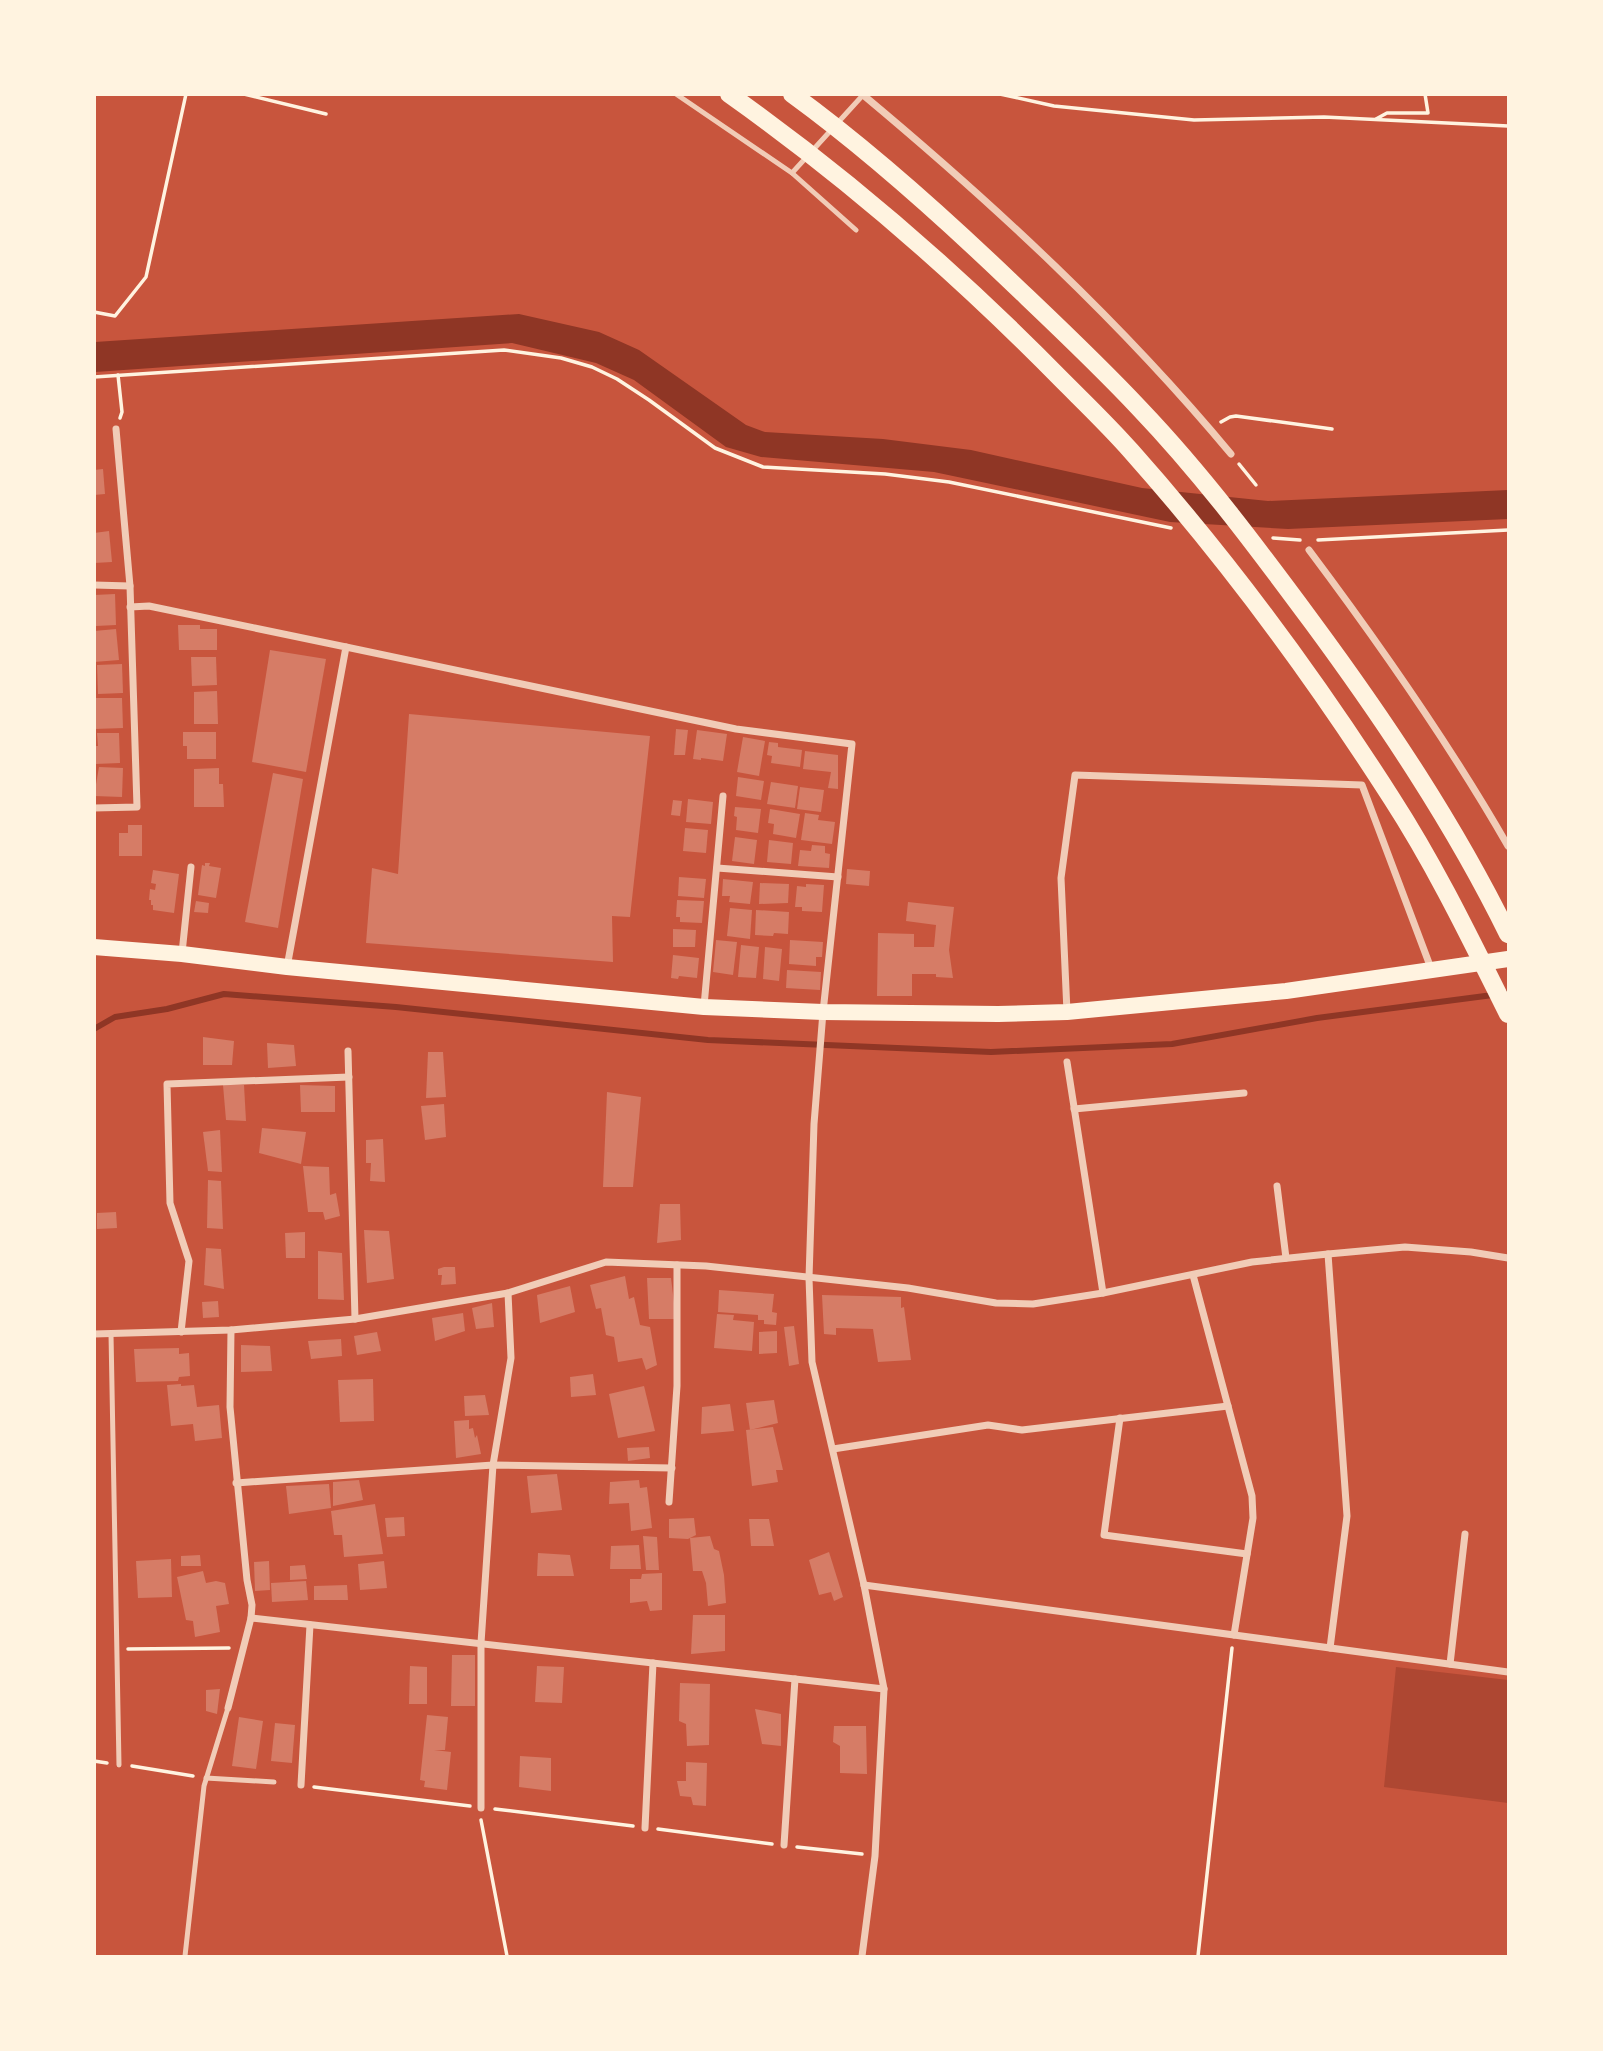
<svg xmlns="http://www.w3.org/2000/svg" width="1603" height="2051" viewBox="0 0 1603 2051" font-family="'DM Sans',sans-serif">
<rect width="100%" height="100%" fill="#c8553d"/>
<polygon fill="#ae4732" points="1396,1667 1508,1680 1508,1803 1384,1787"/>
<polygon fill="#8f3625" points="519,314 599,332 639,350 746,425 765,432 883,439 971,450 1142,488 1268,501 1508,490 1508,519 1288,529 1170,522 934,472 761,457 726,447 634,380 596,363 512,343 95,372 95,342"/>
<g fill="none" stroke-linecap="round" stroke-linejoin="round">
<polyline stroke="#8f3625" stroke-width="6" points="94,1029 115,1017 167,1009 224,994 396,1007 708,1040 991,1052 1172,1044 1317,1018 1508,993"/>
</g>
<g fill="#d67c66">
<polygon points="103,469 105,494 94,495 94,470"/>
<polygon points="109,531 112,562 94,563 94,533"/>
<polygon points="115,594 116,625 96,626 94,595"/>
<polygon points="178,625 200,625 200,629 217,629 217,650 179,650"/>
<polygon points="116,629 119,660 94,662 94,631"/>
<polygon points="270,650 326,659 306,772 252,762"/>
<polygon points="191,657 216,657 217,685 192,686"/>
<polygon points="122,664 123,693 98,694 97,665"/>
<polygon points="217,691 218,724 194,724 194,692"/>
<polygon points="94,698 122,698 123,728 94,729"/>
<polygon points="409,714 650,736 630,917 612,916 613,962 366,943 372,868 398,874"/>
<polygon points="676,729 688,730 685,755 674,755"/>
<polygon points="697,730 727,734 723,761 701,758 701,760 693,759"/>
<polygon points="183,732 216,732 216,759 187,759 187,746 183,746"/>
<polygon points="97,733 119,733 120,763 95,764 95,746 98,746"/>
<polygon points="743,737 765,741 759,776 737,772"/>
<polygon points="769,742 778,743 778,747 802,750 800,767 771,763 772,756 767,755"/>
<polygon points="805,751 838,755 838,789 828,788 831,772 803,769"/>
<polygon points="99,767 123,768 122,797 94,796"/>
<polygon points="219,768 219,784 223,784 224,807 194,807 194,769"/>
<polygon points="273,773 303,779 278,928 245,922"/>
<polygon points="738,777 764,781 761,800 736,796"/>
<polygon points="771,782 798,786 795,808 767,804"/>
<polygon points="800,787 824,790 821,812 797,809"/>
<polygon points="688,799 713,802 711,824 686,822"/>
<polygon points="673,800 682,801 680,816 671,815"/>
<polygon points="735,807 761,809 758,833 736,830 737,817 734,816"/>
<polygon points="770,809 800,814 796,838 773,834 774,824 768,823"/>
<polygon points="805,813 819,815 818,820 835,822 832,844 801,840"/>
<polygon points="128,825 142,825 142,856 119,856 119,833 128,833"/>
<polygon points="685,828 708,830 706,853 683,851"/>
<polygon points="735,837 757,840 754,864 732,861"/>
<polygon points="769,840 793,843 791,864 767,862"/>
<polygon points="812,845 825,846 825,853 830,854 829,868 798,866 800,850 811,851"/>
<polygon points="205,863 210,863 209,866 221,868 216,898 198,895 202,865 205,866"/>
<polygon points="847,869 870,871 869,886 846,884"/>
<polygon points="153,870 179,874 174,913 153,910 153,905 151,905 151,900 149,900 150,889 155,890 156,884 151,883"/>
<polygon points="679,877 706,879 704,898 678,896"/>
<polygon points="723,879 753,882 750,904 729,902 730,896 722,896"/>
<polygon points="760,883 789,884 788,903 759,904"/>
<polygon points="806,884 824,885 822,912 802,911 802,907 795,907 797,886 806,887"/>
<polygon points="677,900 704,901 702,923 680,922 680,917 676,917"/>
<polygon points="196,901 209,903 208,913 194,912"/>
<polygon points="908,902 954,907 949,950 953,978 936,977 936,974 912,974 912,996 877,996 878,933 914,934 914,947 934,947 936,925 906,921"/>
<polygon points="730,908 752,910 750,939 727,936"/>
<polygon points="756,910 789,912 788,934 774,933 773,936 755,935"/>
<polygon points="673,929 696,930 695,947 673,947"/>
<polygon points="716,940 737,942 733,975 713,972"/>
<polygon points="790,940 823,942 822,957 816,957 816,966 789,964"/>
<polygon points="741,945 759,947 756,978 738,977"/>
<polygon points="765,947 782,949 779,981 763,979"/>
<polygon points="673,955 699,958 697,978 679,976 678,979 671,978"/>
<polygon points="787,970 821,972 820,990 786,988"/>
<polygon points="203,1037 234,1041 232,1065 203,1065"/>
<polygon points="267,1043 294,1045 296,1066 268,1068"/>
<polygon points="428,1052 443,1052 446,1097 426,1098"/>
<polygon points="223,1085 244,1085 246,1121 226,1120"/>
<polygon points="300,1085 335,1086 335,1112 301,1112"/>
<polygon points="607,1092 641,1097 633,1187 603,1187"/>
<polygon points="444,1104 446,1137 425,1140 421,1106"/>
<polygon points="262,1128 306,1132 301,1164 259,1153"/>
<polygon points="220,1130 222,1172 208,1171 203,1132"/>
<polygon points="383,1139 385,1182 370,1181 371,1163 366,1163 366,1140"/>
<polygon points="303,1166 329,1167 330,1195 336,1193 340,1216 325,1220 323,1212 308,1212"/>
<polygon points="208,1180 221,1181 223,1229 207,1228"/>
<polygon points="660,1204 680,1204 681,1240 657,1243"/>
<polygon points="116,1212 117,1228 97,1229 97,1213"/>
<polygon points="364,1230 389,1231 394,1279 367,1283"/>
<polygon points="305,1232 305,1258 286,1258 285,1233"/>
<polygon points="206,1248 221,1249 224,1289 204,1285"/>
<polygon points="318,1251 342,1253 344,1300 318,1299"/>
<polygon points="444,1267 455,1267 456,1284 441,1285 442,1275 438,1275 438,1269"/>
<polygon points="625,1276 629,1299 634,1297 640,1325 650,1327 657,1365 646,1370 642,1358 618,1362 614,1337 606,1335 601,1308 596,1309 590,1285"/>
<polygon points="647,1278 671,1278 676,1319 649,1319"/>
<polygon points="570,1286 575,1312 540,1323 537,1295"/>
<polygon points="719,1290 774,1294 772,1312 777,1313 776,1325 764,1324 764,1320 758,1320 758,1315 718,1312"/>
<polygon points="822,1295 901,1297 901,1308 904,1307 911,1360 878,1362 873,1329 836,1328 836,1335 824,1334"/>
<polygon points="218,1301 219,1317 203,1318 202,1302"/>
<polygon points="492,1303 494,1327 476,1329 472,1308"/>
<polygon points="463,1313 465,1331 435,1341 432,1318"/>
<polygon points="717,1314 734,1315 733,1320 754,1322 752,1351 714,1348"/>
<polygon points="794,1326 799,1364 789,1366 784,1327"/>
<polygon points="777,1331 777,1353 759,1354 759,1332"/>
<polygon points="377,1332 381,1351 357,1355 354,1336"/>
<polygon points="341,1339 342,1356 311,1359 308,1341"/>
<polygon points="241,1345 270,1346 272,1371 241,1372"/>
<polygon points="179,1348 179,1354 189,1353 190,1376 179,1377 178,1381 136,1382 134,1349"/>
<polygon points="593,1374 596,1395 571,1397 570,1377"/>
<polygon points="373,1379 374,1421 340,1422 338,1380"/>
<polygon points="181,1384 181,1386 194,1385 197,1407 219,1405 222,1438 195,1441 193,1424 171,1426 167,1385"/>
<polygon points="644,1386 655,1431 618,1438 609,1394"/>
<polygon points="485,1395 489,1415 465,1416 464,1396"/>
<polygon points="774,1400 778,1423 750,1430 746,1403"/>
<polygon points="730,1404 734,1431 701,1434 702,1407"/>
<polygon points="469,1420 469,1429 473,1428 475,1438 477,1435 481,1454 456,1458 454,1421"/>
<polygon points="773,1427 783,1470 776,1470 778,1482 752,1486 746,1430"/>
<polygon points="649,1447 650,1458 628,1461 627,1448"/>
<polygon points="557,1474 562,1510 531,1513 527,1476"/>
<polygon points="359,1480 363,1500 333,1506 333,1482"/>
<polygon points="639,1480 640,1488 647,1487 652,1528 631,1531 629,1503 609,1504 610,1482"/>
<polygon points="329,1484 331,1508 289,1514 286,1486"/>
<polygon points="375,1504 383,1554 344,1557 342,1535 334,1535 331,1511"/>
<polygon points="404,1517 405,1536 387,1537 385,1518"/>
<polygon points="694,1518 696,1535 688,1539 669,1538 669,1519"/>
<polygon points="749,1519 769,1519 774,1546 751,1546"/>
<polygon points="643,1536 657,1537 659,1570 646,1570"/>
<polygon points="710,1536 714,1549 719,1551 724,1575 726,1603 708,1606 706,1583 702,1571 693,1571 690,1538"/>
<polygon points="639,1545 641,1569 610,1569 611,1546"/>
<polygon points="829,1552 843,1597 834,1601 831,1592 819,1595 809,1560"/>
<polygon points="538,1553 570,1555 574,1576 537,1576"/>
<polygon points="200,1555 201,1566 181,1566 181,1556"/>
<polygon points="171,1559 172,1597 138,1598 136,1561"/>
<polygon points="269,1561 270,1590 255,1591 254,1562"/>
<polygon points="384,1561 387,1588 360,1590 358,1564"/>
<polygon points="305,1565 307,1579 290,1580 290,1566"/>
<polygon points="203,1571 206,1583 216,1581 225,1583 229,1604 216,1606 220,1632 195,1637 193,1621 186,1620 177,1577"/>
<polygon points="662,1573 662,1610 650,1611 647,1601 630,1603 630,1579 641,1579 642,1574"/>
<polygon points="306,1581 308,1600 272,1602 271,1583"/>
<polygon points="347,1585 348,1600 314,1600 314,1586"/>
<polygon points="693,1615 725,1615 725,1651 691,1654"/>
<polygon points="452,1655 475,1655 475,1706 451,1706"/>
<polygon points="410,1666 427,1667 427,1704 409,1704"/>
<polygon points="537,1666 564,1667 562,1703 535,1702"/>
<polygon points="680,1683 710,1684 709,1745 687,1746 686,1724 679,1721"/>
<polygon points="220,1689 217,1714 206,1711 206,1690"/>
<polygon points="755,1709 781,1714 781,1746 762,1744"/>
<polygon points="427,1715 448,1717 445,1750 434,1750 451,1752 447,1790 424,1787 425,1781 420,1780"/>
<polygon points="239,1717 263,1721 256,1769 232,1766"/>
<polygon points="275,1723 295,1725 292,1763 271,1761"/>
<polygon points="834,1726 866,1726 867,1774 840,1773 840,1746 833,1742"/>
<polygon points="520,1756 551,1758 551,1791 519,1787"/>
<polygon points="686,1762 707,1763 706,1806 693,1805 691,1797 680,1796 677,1781 686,1781"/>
</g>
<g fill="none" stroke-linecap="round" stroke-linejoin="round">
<g stroke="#fff3e0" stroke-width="3.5">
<polyline points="244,94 326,114"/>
<polyline points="1000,94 1054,106 1194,120 1324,117 1508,126"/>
<polyline points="1376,119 1387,113 1428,113 1425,94"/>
<polyline points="94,312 115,316 146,277 186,94"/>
<polyline points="118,375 122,412 120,418"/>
<polyline points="94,377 504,350 561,358 592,367 617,379 649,400 715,448 763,467 885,474 949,482 1171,528"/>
<polyline points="1221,422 1230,417 1236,416 1332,429"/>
<polyline points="1239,464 1256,485"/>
<polyline points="1273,538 1300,540"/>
<polyline points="1318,540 1508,530"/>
<polyline points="128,1649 229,1648"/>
<polyline points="94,1761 107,1763"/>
<polyline points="132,1766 193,1776"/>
<polyline points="314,1787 470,1806"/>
<polyline points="495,1809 633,1826"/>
<polyline points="481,1820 507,1956"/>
<polyline points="658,1829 772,1844"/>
<polyline points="797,1847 862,1854"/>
<polyline points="1198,1956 1232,1648"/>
</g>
<g stroke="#f1ccb7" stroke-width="5">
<polyline points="676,94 792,173 856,230"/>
<polyline points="792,173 863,95"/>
<polyline points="111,1334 119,1765"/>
<polyline points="206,1778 274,1782"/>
<polyline points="185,1956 204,1786 228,1708"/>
</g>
<g stroke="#f1ccb7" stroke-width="7">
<path d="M 862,94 C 995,205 1121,322 1231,454"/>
<path d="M 1309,550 C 1381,646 1449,743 1508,846"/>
<polyline points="94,585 130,586"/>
<polyline points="130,607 149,606 346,647 287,967"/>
<polyline points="346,647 736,729 852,744 823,1012 814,1124 809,1278 812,1362 864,1585 884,1689 875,1856 862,1956"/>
<polyline points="94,808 137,807 130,586 116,429"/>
<polyline points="717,868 838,877"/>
<polyline points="182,953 191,867"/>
<polyline points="704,1006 723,796"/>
<polyline points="1067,1012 1061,878 1075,775 1362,785 1432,971"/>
<polyline points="348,1051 355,1319"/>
<polyline points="1067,1062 1103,1293"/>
<polyline points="1074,1109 1244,1093"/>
<polyline points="1277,1186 1286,1258"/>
<polyline points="1328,1254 1347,1516 1330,1648"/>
<polyline points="1193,1275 1252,1496 1253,1518 1234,1635"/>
<polyline points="181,1332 189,1261 170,1203 167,1084 349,1077"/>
<polyline points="94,1334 231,1330 355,1319 508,1293 606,1262 706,1266 908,1288 996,1303 1033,1304 1103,1293 1252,1262 1328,1254 1405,1247 1471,1252 1508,1258"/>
<polyline points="1120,1418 1104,1535 1247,1554"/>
<polyline points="833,1449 988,1425 1022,1430 1228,1406"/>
<polyline points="236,1483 493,1465 672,1468"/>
<polyline points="669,1502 677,1386 677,1265"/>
<polyline points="864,1585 1508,1672"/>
<polyline points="251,1618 884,1689"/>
<polyline points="1450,1664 1465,1534"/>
<polyline points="228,1708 251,1618 252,1605 247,1580 230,1407 231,1330"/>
<polyline points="301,1785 310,1625"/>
<polyline points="481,1808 481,1643 493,1465 511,1358 508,1293"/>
<polyline points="645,1828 653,1663"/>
<polyline points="784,1845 795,1679"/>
</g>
<polyline stroke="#fff3e0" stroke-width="16" points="94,947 182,954 287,967 704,1007 823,1012 998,1014 1067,1012 1286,991 1508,959"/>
<g stroke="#fff3e0" stroke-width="18">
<path d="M 729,94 C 849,179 960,276 1063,381 C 1086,404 1110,427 1131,451 C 1227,559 1314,677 1392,799 C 1436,867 1472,942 1508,1014"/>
<path d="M 792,94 C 869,150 940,214 1009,280 C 1053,322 1098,364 1140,409 C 1203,475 1258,549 1312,622 C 1385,721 1454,824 1508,934"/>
</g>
</g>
<rect width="1603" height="2051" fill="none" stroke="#fff3e0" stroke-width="192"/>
</svg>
